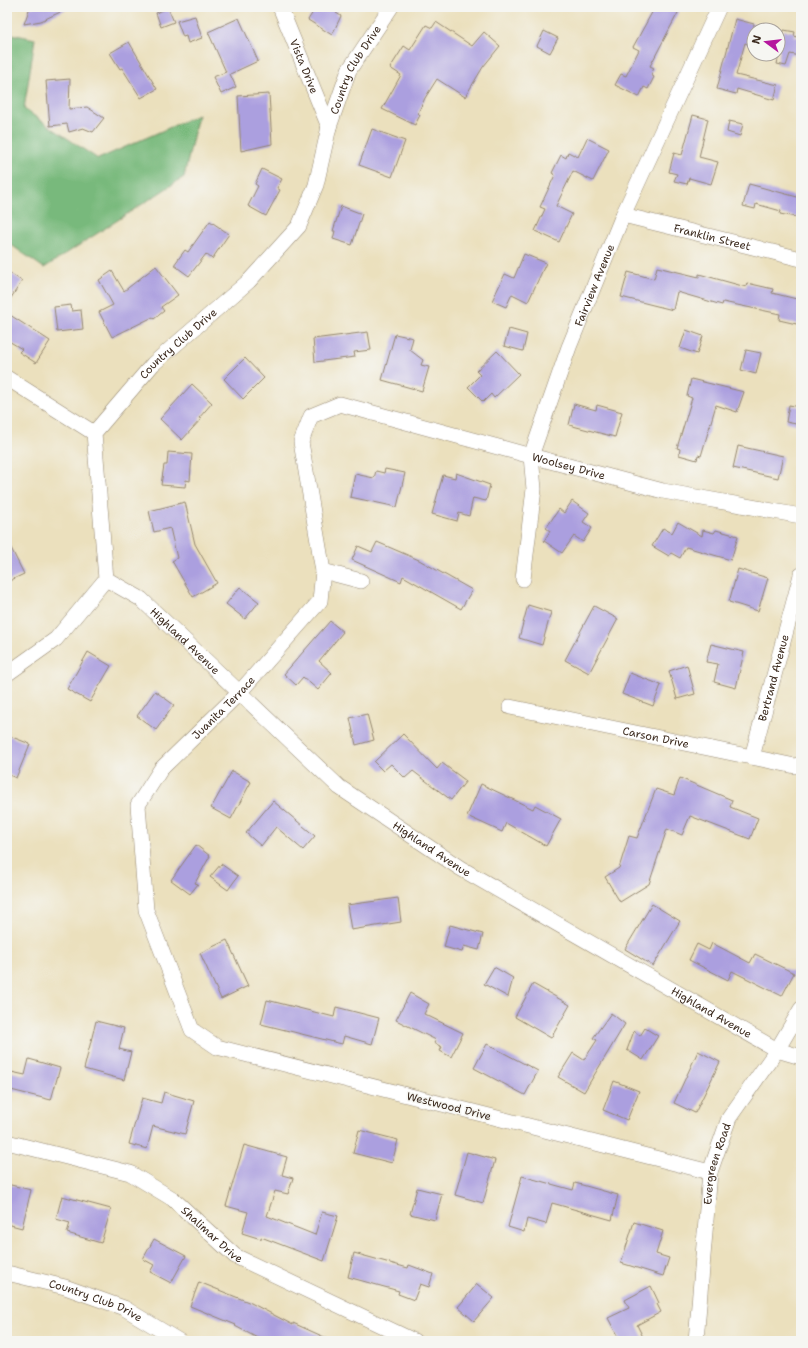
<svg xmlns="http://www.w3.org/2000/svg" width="808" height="1348" viewBox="0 0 808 1348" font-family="'Shantell Sans',sans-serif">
<rect width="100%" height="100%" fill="#f6f6f2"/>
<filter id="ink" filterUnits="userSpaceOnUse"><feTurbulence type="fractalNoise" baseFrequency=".025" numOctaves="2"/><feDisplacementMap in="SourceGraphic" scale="8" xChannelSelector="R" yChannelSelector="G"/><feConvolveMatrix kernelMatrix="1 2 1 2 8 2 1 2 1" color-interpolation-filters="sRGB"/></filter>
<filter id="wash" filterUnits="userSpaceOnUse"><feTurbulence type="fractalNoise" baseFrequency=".012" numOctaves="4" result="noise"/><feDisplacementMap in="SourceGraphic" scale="16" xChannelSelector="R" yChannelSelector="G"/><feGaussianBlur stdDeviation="0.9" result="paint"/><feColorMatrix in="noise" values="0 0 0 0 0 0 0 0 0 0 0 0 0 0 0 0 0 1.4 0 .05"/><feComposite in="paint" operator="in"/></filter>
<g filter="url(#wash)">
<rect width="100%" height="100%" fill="#ebe0bd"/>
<polygon fill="#78b97b" stroke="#5a724c" points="7,33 35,39 24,109 98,159 198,115 184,177 44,268 7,242"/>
<g id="blocks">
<g fill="#ab9fdf">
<polygon points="30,7 71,7 41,21 24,24"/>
<polygon points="323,7 339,7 336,13 341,16 332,35 308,20 315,9 319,12"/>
<polygon points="655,7 681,7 650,66 654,68 651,75 654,77 648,89 644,87 639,97 615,85 621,74 626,76 639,50 633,47"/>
<polygon points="168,8 174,22 161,27 156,13"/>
<polygon points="195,16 202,38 188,43 186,36 183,37 177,21"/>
<polygon points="239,18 258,61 230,74 236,87 221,94 213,77 226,72 208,32"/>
<polygon points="735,19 754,24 754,46 745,43 736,75 778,85 774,100 737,89 736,94 717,89"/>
<polygon points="436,22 472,46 484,32 500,46 483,67 465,97 437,79 425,98 418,113 420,115 415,125 382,109 401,75 390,68 404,46 410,50 426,25 432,28"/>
<polygon points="784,30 795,32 794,36 801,38 801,56 790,54 786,66 777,64 780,51 778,51 778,32 783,33"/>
<polygon points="544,31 558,38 550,53 537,46"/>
<polygon points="129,42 157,89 141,98 122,68 120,69 110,53"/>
<polygon points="70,79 69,109 87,107 104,118 93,132 83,128 69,132 67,124 50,126 46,81"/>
<polygon points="269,94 272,144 241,151 238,96"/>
<polygon points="693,115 708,119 699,157 718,162 711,184 689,178 687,184 674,181 677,174 669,172 674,153 682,155"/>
<polygon points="729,121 743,124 740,136 727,132"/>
<polygon points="372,129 405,141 392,177 359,165"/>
<polygon points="587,138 609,149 593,181 573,171 556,206 572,214 559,242 535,231 545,209 540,207 555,175 552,173 561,155 566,158 568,152 578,157"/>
<polygon points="262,169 282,179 277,188 280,190 266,216 248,206 258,186 255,184"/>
<polygon points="749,184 801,198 801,218 780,214 781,211 756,204 755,209 743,206"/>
<polygon points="341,206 362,214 352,245 333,239 335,231 333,231"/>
<polygon points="210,221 229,234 212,259 206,254 189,276 174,265 185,250 188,252"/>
<polygon points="524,254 546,263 528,302 512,294 506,307 492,301 505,274 514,278"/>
<polygon points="156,266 178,295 161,307 164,311 154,319 153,317 112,337 99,312 113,305 99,280 112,271 124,291"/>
<polygon points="657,267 699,277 699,274 746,287 747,283 773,289 772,293 801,300 801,325 779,320 780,314 723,302 722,305 677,292 673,310 621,297 628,272 654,279"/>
<polygon points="7,271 22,281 7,304"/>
<polygon points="71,305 72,311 81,310 83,329 57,332 54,307"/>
<polygon points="7,313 50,341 36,363 19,352 22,349 7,340"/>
<polygon points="509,329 527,334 523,351 504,346"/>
<polygon points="686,330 703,336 697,354 680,348"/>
<polygon points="368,332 371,350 354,352 355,357 315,362 313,339"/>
<polygon points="395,334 413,338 410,350 423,360 421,365 429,367 422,391 382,380"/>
<polygon points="746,350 761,353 756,374 741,370"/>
<polygon points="497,351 519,374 494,398 491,394 483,402 468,387 480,375 476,371"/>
<polygon points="245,358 264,378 243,399 224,379"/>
<polygon points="691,379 744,392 737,412 716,405 701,456 698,455 697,460 679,455 680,449 677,448 692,398 687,396"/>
<polygon points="192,384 212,403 199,418 201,419 182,440 160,419"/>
<polygon points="574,404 596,410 597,405 622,412 615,437 569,425"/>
<polygon points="789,405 801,407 801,425 786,422"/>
<polygon points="738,446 783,456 778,478 733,468"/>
<polygon points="168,452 192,454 190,481 186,480 185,487 161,485 164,465 167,465"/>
<polygon points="385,469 405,473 397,507 350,497 355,474 374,478 376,471 384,473"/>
<polygon points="456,473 490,485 486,501 473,498 469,516 459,513 457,521 432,514 443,475 455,478"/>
<polygon points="572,501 589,513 583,522 592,528 583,542 574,536 562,553 544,541 550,531 546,528 559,509 564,513"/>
<polygon points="185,502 195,544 217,583 193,597 172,561 177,558 170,528 154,532 149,511"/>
<polygon points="678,522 702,536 703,530 714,533 716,530 738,536 731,560 686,547 680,558 671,553 669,556 652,546 663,528 672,533"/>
<polygon points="7,540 24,574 7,582"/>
<polygon points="377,542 419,560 472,590 461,609 403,576 401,582 352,560 358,546 372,552"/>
<polygon points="738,569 768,578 758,611 729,602"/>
<polygon points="240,587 259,602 245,619 226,604"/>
<polygon points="528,605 551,612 542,645 519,638"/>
<polygon points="594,606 618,619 589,673 565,660"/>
<polygon points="330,621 343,632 319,661 332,673 318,690 303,677 296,685 284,674"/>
<polygon points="711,644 744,652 736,688 714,682 718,664 706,662"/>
<polygon points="88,652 111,666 90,702 67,689"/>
<polygon points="687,665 695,694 677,699 669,671"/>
<polygon points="630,673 661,685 653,706 622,694"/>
<polygon points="155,691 174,705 156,730 137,716"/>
<polygon points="367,714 374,740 356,745 350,718"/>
<polygon points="403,734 437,769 442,763 466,781 451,800 413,771 405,778 391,764 383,771 374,762"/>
<polygon points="7,735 30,744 16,778 7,774"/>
<polygon points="232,771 251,782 231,819 211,808"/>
<polygon points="680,778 732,800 730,807 758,818 750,839 690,816 682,835 667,829 649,884 620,902 605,877 619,868 629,836 637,838 656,789 674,795"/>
<polygon points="481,784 533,809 535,805 561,819 546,846 506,823 502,832 467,816"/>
<polygon points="273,801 315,836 303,850 276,827 261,846 246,833"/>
<polygon points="196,845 210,856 195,883 198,884 190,894 171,880"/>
<polygon points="221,864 238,876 228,890 210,877"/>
<polygon points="398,898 401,922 351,930 347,905"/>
<polygon points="652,904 680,921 653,966 625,949"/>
<polygon points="450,925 483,934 479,950 464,946 462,952 444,947"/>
<polygon points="227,940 248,986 221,999 200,953"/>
<polygon points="712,943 750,963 755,954 794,973 782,996 732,971 728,980 689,960 697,944 709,950"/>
<polygon points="494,967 513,978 508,997 484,984"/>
<polygon points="533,984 570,1005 551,1038 515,1017"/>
<polygon points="410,993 429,1004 424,1014 463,1033 451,1057 440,1051 442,1047 434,1043 436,1040 396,1020"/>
<polygon points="267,1000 334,1017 336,1007 379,1018 372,1044 344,1036 342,1044 261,1024"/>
<polygon points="611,1013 625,1024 584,1092 558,1077 573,1053 584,1060 597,1040 593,1038"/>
<polygon points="96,1021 124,1028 119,1049 131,1052 124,1080 84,1069"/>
<polygon points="645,1028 658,1036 643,1060 627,1050 634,1031 640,1036"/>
<polygon points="487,1044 538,1071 525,1095 474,1068"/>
<polygon points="698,1051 720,1062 695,1113 674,1103"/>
<polygon points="29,1059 60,1068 51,1100 7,1089 7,1071 25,1075"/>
<polygon points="614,1081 639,1091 627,1120 603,1110"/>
<polygon points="164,1092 194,1101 185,1134 153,1126 147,1149 129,1144 142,1098 161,1103"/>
<polygon points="359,1130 398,1140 392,1163 353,1153"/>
<polygon points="244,1145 287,1157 282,1175 293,1178 288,1194 275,1191 267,1216 315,1235 322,1212 338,1216 324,1261 261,1237 261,1239 242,1233 248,1212 226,1206"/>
<polygon points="467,1152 495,1160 483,1203 455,1195"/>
<polygon points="522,1176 573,1190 575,1183 618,1195 612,1220 552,1203 546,1224 527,1219 524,1232 508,1227"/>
<polygon points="7,1184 31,1190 22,1228 7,1224"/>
<polygon points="417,1188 442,1194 435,1220 410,1214"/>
<polygon points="62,1196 111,1209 101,1243 67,1233 70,1223 56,1219"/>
<polygon points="634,1222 663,1231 656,1254 669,1258 663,1276 621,1263"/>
<polygon points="154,1239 186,1256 171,1283 150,1272 154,1265 143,1259"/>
<polygon points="354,1253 408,1268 409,1265 433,1274 429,1287 420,1284 414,1300 398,1294 399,1291 348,1277"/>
<polygon points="199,1282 251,1303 293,1325 293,1323 333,1341 263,1341 235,1326 236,1325 190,1306"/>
<polygon points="477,1284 494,1298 474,1321 458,1307"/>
<polygon points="651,1286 659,1303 657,1304 661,1312 637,1325 645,1341 620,1341 608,1318 629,1308 625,1300"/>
</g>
</g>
</g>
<g filter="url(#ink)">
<use href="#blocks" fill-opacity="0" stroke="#93856e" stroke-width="1"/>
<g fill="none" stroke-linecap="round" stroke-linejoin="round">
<g stroke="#93856e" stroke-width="16">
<g id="minor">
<path id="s1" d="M 280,7 L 329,127"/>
<path id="s2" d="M 623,215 L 801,259"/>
<polyline points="7,378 94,433"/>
<polyline points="323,571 361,581"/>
<path id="s3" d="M 106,579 L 141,599 L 339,787 L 460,868 L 777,1050 L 801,1057"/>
<path id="s4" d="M 523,579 L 534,489 L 531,456 L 569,347 L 623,215 L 719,7"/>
<path id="s5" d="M 7,674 L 56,639 L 106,579 L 94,433 L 153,364 L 249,281 L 299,226 L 316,185 L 329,127 L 349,70 L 391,7"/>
<path id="s6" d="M 510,707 L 795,766 L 801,764"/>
<path id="s7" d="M 752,757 L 801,575"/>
<path id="s8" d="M 7,1142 L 130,1173 L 173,1199 L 235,1256 L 414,1341"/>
<path id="s9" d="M 710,1172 L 217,1047 L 192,1030 L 146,910 L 138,805 L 161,769 L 239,693 L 320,601 L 323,571 L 301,442 L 311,416 L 340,404 L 531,456 L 663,491 L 801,516"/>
<path id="s10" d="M 7,1273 L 65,1287 L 124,1308 L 179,1341"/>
<path id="s11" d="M 696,1341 L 710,1172 L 729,1118 L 777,1050 L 801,1009"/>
</g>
</g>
<use href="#minor" stroke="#fff" stroke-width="15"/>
</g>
</g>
<g text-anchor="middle" stroke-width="3" stroke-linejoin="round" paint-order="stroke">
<g font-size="11" fill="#3b2a1e" stroke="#f6f6f2">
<text dy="4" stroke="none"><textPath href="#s1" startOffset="64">Vista Drive</textPath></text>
<text dy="4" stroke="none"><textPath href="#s5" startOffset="744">Country Club Drive</textPath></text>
<text dy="4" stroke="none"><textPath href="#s2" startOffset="92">Franklin Street</textPath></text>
<text dy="4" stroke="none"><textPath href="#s4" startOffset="306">Fairview Avenue</textPath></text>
<text dy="4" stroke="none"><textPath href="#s5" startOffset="408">Country Club Drive</textPath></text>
<text dy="4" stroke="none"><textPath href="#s9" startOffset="1504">Woolsey Drive</textPath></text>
<text dy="4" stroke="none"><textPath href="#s3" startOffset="101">Highland Avenue</textPath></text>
<text dy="4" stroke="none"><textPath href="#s7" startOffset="82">Bertrand Avenue</textPath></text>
<text dy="4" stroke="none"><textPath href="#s9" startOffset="903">Juanita Terrace</textPath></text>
<text dy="4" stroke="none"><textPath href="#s6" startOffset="149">Carson Drive</textPath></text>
<text dy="4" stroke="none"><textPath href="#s3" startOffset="425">Highland Avenue</textPath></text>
<text dy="4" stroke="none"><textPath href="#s3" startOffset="749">Highland Avenue</textPath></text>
<text transform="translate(449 1106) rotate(14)" y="4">Westwood Drive</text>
<text dy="4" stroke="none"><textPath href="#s11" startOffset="179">Evergreen Road</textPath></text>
<text dy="4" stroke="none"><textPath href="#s8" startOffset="230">Shalimar Drive</textPath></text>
<text dy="4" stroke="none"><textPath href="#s10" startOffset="93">Country Club Drive</textPath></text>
</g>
</g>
<rect width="808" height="1348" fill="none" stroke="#f6f6f2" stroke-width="24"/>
<g transform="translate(766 42) rotate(285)"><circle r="19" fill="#f6f6f2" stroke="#aba49d"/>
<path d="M0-3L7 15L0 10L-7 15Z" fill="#b5179e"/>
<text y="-6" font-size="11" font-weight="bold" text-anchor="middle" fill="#3b2a1e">N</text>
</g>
</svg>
